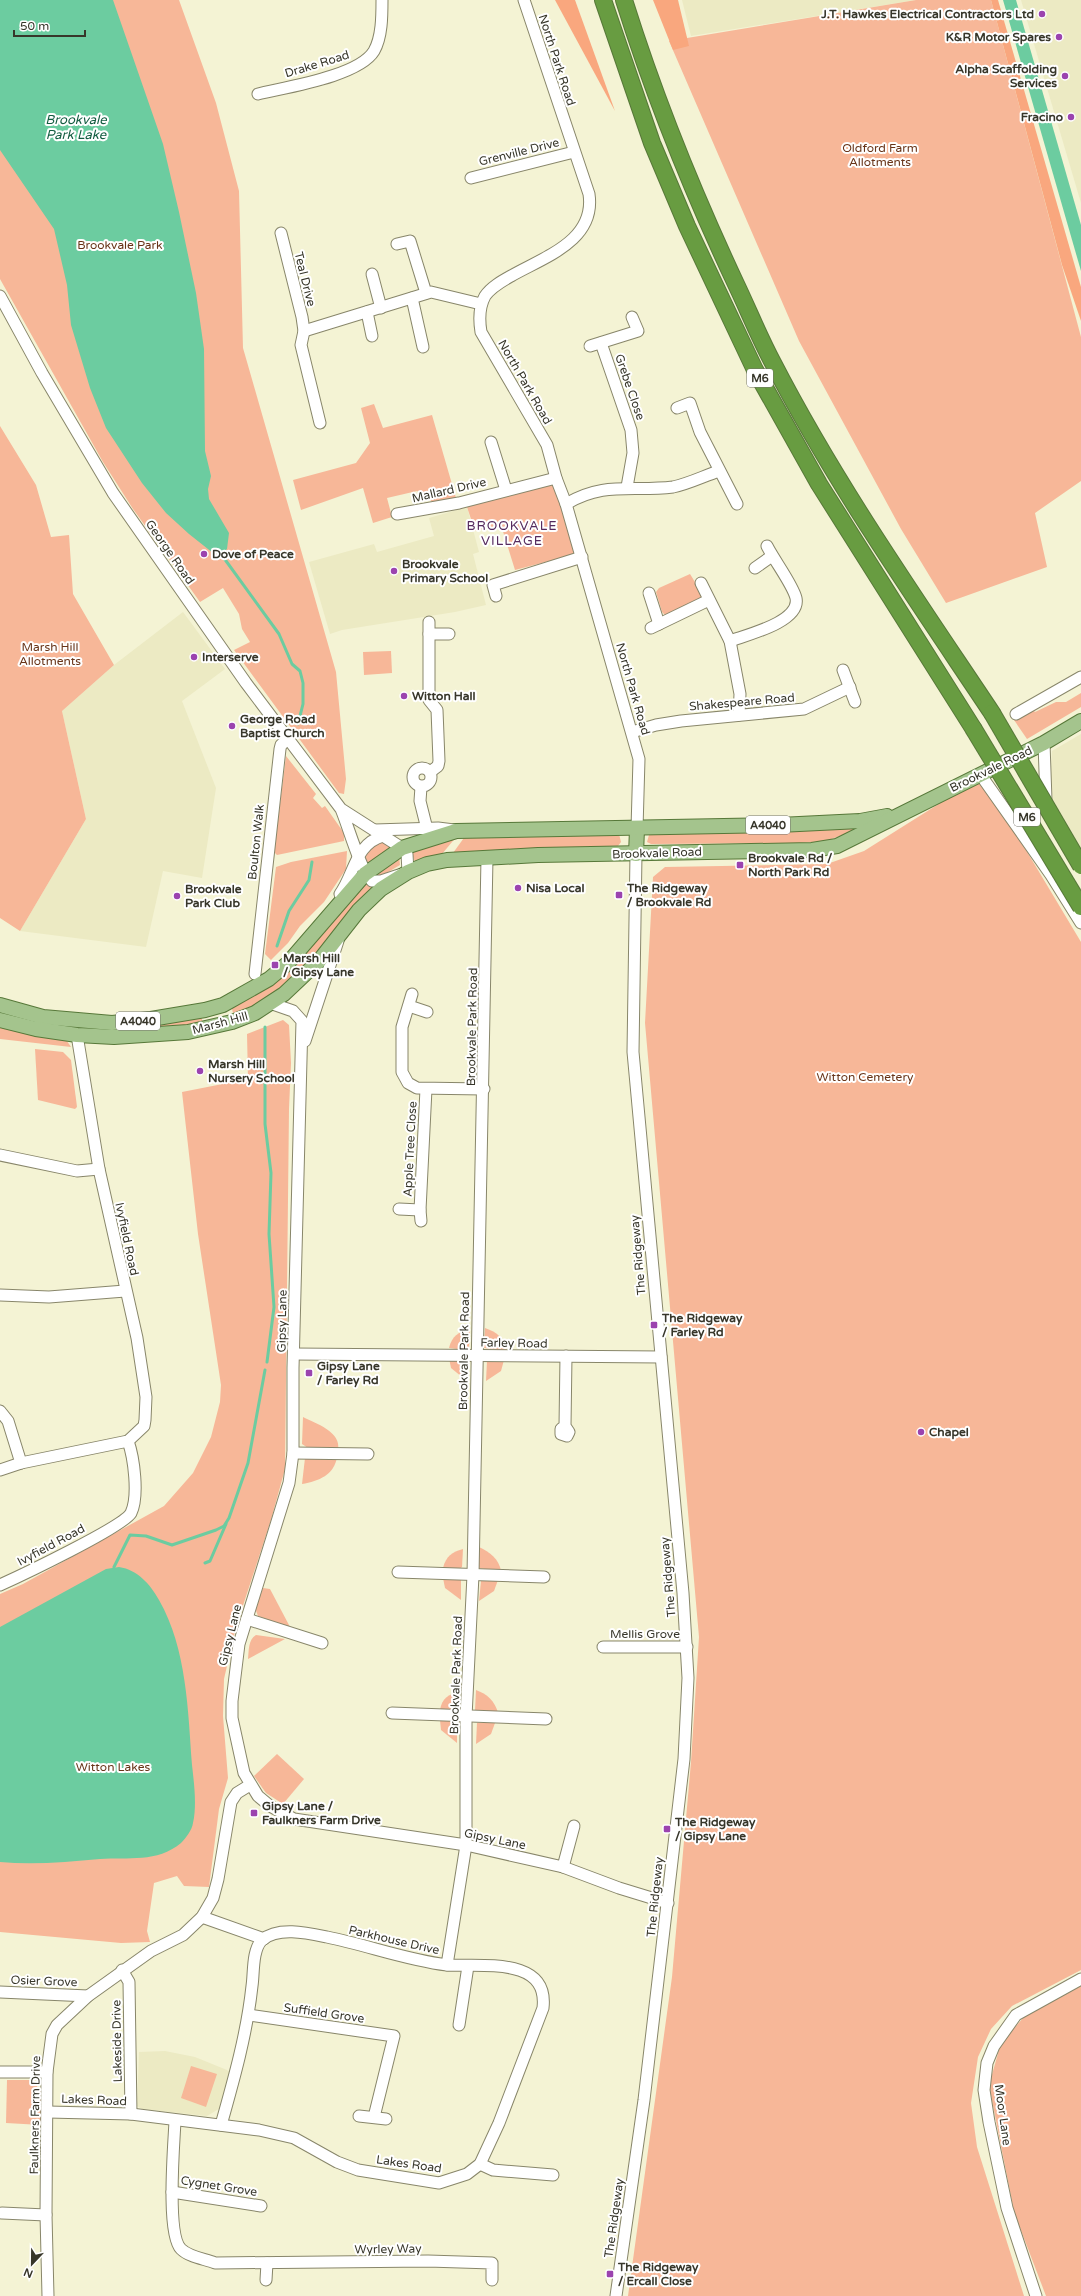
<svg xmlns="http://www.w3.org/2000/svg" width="1081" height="2296" viewBox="0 0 1081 2296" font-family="'Varela Round',sans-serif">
<rect width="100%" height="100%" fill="#f4f3d4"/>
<g fill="#eceac3">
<polygon points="682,0 916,0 691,36"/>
<polygon points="1021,0 1081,0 1081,203"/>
<polygon points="467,507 479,552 473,554 486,605 455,612 342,630 330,634 309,562 374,544 377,552 434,536 429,518"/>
<polygon points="183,612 225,669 182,701 216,788 202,878 163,871 146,947 20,931 86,819 62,711 114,665"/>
<polygon points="1081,734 1081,854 1054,805 1050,782 1052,751"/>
<polygon points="165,2051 195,2057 227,2070 233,2075 222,2107 207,2116 142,2109 137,2106 139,2052"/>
</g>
<g fill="#f7b798">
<polygon points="0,0 179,0 216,103 239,191 243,348 336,672 346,779 344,794 339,793 234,650 250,642 242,629 239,614 223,588 200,602 133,509 103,462 0,279"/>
<polygon points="916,0 991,0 1081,337 1081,481 1035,513 1047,567 946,603 901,529 799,341 669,41"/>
<polygon points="374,404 383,428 432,415 456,498 433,502 417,491 387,498 392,517 373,523 363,488 301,510 293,480 356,463 370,443 361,408"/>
<polygon points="0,426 36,485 51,537 69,535 73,594 114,665 62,711 86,819 20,931 0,918"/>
<polygon points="553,483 576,554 515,570 501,525 475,531 467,507"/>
<polygon points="690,574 703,595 701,600 666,616 662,612 656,592 659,588"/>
<polygon points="391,651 392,673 364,675 363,652"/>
<polygon points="1081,693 1081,707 1027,739 1014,720 1032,709 1035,712 1056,702 1066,702"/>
<polygon points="286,756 316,794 313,798 322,808 325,806 344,833 344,841 277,855 274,852"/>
<polygon points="980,778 1017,835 1081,942 1081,1970 1012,2006 991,2029 978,2057 971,2103 977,2147 1024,2296 628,2296 672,1977 691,1762 699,1637 645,1023 653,877 665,867 827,864 864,851"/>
<polygon points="855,828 856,830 826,841 798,843 651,844 647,842 649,835 653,832"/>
<polygon points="619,834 621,842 618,846 453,853 466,835"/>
<polygon points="457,836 442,854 415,862 412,854 413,849"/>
<path d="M 380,841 L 392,846 L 391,848 L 370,864 L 365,860 C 367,850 372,846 380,841 Z"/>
<polygon points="347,851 346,869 324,902 300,926 288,943 271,960 265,954 276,867 291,862"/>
<polygon points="399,856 400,865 378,878 373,875"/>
<polygon points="363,880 373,888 288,984 261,1003 233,1013 232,1009 216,1012 252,994"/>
<path d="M 0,1010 L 54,1022 L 201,1016 L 203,1023 C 178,1026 152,1031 127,1031 C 84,1033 42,1023 0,1014 Z"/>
<polygon points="283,1020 289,1025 291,1063 289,1109 285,1469 271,1520 236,1627 224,1679 223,1716 228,1778 219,1809 209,1887 184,1886 177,1876 154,1883 147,1931 150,1942 121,1943 0,1932 0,1594 23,1584 164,1506 193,1473 211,1437 220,1402 221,1385 198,1234 182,1092 248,1079 247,1034"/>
<polygon points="0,1024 65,1038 71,1047 0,1039"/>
<polygon points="35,1049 63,1052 71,1060 77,1107 75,1109 38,1100"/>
<path d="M 485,1328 C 497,1332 505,1339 507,1351 L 484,1348 Z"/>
<path d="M 470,1329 L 469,1347 L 465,1350 L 449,1348 C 452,1336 458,1332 470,1329 Z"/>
<polygon points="449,1358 467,1360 467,1381 451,1368"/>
<polygon points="504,1360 501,1371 486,1381 487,1361"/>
<path d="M 303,1417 C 315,1423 342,1432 338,1450 L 308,1448 L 302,1444 Z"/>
<path d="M 337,1457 C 334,1475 319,1481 302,1484 L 305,1458 Z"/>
<path d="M 479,1547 C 490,1552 499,1559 501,1571 L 478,1568 Z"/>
<path d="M 463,1549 L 462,1567 L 458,1570 L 443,1568 C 446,1556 452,1552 463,1549 Z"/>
<polygon points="443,1578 461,1579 461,1600 445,1588"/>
<polygon points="498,1580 494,1591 479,1601 481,1581"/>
<polygon points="263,1588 270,1589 290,1627 258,1616 255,1608"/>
<path d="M 256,1635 L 285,1639 L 248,1659 C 249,1650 248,1640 256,1635 Z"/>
<path d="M 476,1690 C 487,1694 495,1701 498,1713 L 475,1711 Z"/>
<path d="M 460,1691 L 459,1709 L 455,1712 L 440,1710 C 442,1698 448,1695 460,1691 Z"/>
<polygon points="440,1720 457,1722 457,1743 441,1730"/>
<polygon points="477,1723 495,1723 491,1734 476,1744"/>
<polygon points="277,1754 304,1779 283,1804 266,1793 254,1776"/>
<polygon points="1081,1986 1081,2296 1046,2296 1014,2212 989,2085 1001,2043 1024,2017"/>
<polygon points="191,2066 217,2074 206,2107 181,2098"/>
<polygon points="7,2080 30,2080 41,2090 41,2125 6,2123"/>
</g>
<g fill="#f9a77e">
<polygon points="555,0 575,0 615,111"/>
<polygon points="653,0 678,0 689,46 673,50"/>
<polygon points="991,0 998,0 1081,287 1081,321 1062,265"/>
</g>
<g fill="#6ccca0">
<polygon points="0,0 113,0 163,144 179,212 196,293 204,349 205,451 211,476 208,489 209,499 229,533 227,549 221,554 213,553 189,534 166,513 142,483 106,428 90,388 71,325 67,285 54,229 0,150"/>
<polygon points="1003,0 1016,0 1081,225 1081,271"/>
<path d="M 119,1567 C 138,1570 150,1584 159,1600 C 187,1649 188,1711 192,1765 C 194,1783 197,1805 193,1823 C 192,1830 186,1838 181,1843 C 157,1863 128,1857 100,1859 C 67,1862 33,1865 0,1862 L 0,1627 L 106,1569 Z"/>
</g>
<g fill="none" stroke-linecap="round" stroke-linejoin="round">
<g stroke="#6ccca0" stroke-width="3">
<polyline points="221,554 279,634 292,664 300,671 303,683 303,704 298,724"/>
<polyline points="277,946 289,911 309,880 312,862"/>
<polyline points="265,1027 265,1124 271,1173 269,1234 274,1307 267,1362"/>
<polyline points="205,1563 210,1561 226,1524"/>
<polyline points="114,1567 130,1535 146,1536 172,1545 216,1530 224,1526 229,1518 248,1463 265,1370"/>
</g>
<g stroke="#88866a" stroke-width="13">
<g id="minor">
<path d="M 524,0 L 589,194 C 596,241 544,257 511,276 C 502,281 491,287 485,296 C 479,307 479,320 481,332 L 547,445 L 556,478 L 566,504 L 639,759 L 637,829"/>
<path d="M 258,94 C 287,87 359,76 374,51 C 382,37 382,16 382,0"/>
<polyline points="471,178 574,152"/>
<polyline points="281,233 302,317 304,331 301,345 320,423"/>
<polyline points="397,244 410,241 426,293"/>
<polyline points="372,274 381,308"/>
<path d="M 0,296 L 42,373 L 113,493 L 246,683 L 341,809 C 348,825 361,873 372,881 L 381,881 L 408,872 L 407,854 L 402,848 L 341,809"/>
<polyline points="412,298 423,347"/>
<polyline points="367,312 372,336"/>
<polyline points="304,331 431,292 481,304"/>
<polyline points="601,343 631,430 633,453 627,487"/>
<polyline points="590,346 638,331 632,317"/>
<polyline points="677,408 690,403 700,432 737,504"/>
<polyline points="491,442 506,490"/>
<path d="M 566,504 C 604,481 632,492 673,487 C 688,484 704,476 719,471"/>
<polyline points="397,514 459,503 556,478"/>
<polyline points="755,568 772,556"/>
<polyline points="701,583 730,641 740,694 739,715"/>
<polyline points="649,593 659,624"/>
<polyline points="496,596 493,585 582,557"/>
<polyline points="429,622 429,700 437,710 439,761 438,766 430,772"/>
<polyline points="651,628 709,600"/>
<polyline points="429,634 449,634"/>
<path d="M 730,641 C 746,635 801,622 796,598 C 793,585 774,560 767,546"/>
<polyline points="843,670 855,702"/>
<polyline points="1016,714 1081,677"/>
<polyline points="632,732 656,725 681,721 804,709 850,687"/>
<polyline points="1044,743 1046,800"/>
<circle cx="422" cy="777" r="9"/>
<polyline points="980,774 1051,875 1081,923"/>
<polyline points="421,787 420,801 427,829"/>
<polyline points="375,830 438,828 454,830"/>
<path d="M 340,894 C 355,873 355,844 383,836"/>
<polyline points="255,974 280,749 281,745 288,739"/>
<polyline points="412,994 402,1027 402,1072 408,1083 417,1088 484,1089"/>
<polyline points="270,1003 293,1011 302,1021 293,1368 293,1453 289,1483 239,1644 232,1701 232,1718 244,1773 258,1796 270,1806 294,1819 466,1845 563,1867 619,1888 668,1903"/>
<polyline points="409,1006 427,1012"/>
<polyline points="305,1041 338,941"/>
<polyline points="0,1155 77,1171 99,1169"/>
<polyline points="399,1209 420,1210"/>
<polyline points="421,1221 420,1210 426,1089"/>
<polyline points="0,1295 49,1297 125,1291"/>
<polyline points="294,1354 661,1357"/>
<polyline points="0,1411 8,1421 21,1463"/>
<polyline points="565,1426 561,1429 561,1434 567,1436 569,1432 565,1426 566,1356"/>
<polyline points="293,1453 368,1454"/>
<polyline points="0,1470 21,1463 128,1441 144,1426 145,1420 146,1397 137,1338 99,1169 77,1035"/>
<polyline points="398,1572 544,1577"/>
<path d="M 0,1585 C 20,1576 123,1527 131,1513 C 139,1496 134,1458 128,1441"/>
<polyline points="247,1619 322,1643"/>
<polyline points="603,1647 687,1647"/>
<polyline points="392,1713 546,1719"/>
<polyline points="563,1867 574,1826"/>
<polyline points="202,1917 264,1939"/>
<polyline points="122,1970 129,1982 131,2114"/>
<polyline points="0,1992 88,1996"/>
<polyline points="249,2015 394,2036 374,2117"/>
<polyline points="459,2025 468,1966"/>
<polyline points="0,2072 47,2072"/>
<path d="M 48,2112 L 131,2114 L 259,2130 L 294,2138 L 337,2162 L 358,2170 L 439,2183 L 467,2174 L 480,2164 L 499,2123 L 543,2008 C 549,1956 481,1967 447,1965"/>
<polyline points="359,2116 386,2119"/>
<path d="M 175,2121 C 174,2144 166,2234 181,2249 C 189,2257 205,2259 215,2263 L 428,2261 L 492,2263 L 492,2280"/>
<path d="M 221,2125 C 234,2079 247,2033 252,1986 C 254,1973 252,1950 262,1940 C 278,1926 308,1933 327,1937 C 367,1945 406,1960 447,1965 L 466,1845 L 466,1717 L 473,1575 L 487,858"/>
<polyline points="480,2164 493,2170 553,2175"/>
<polyline points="172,2192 261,2206"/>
<polyline points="2,2213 46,2215"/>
<polyline points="266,2280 267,2263"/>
<polyline points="48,2296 46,2215 47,2072 52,2034 57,2025 88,1996 151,1951 183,1935 202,1917 213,1898 218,1879 231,1802 237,1793 250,1785"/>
<polyline points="616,2296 644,2100 684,1759 688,1678 683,1593 633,1052 636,854"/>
<polyline points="1036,2296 1007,2208 989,2122 984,2090 987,2063 994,2046 1016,2015 1081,1979"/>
</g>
</g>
<g stroke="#577839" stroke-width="16">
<g id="major">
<polyline points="636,854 637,829"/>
<polyline points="0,1005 43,1017 112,1023 151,1019 205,1010 223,1005 269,979 288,963 365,874 402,848 456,831 779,825 860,821 887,816"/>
<polyline points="0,1020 36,1029 77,1035 114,1037 188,1032 232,1022 255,1013 284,994 319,961 359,910 381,889 408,872 427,864 447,860 538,855 812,850 837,846 1044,743 1081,721"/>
</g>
</g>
<g stroke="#577839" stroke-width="18">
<g id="highway">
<polyline points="603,0 652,143 687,226 755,370 819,484 973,728"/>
<path d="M 624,0 C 655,99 691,188 735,282 C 748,309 759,337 773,363 C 836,485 916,599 992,713"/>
</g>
</g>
<use href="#minor" stroke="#fff" stroke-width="11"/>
<use href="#major" stroke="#a4c48d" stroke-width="14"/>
<use href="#highway" stroke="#689c41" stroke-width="16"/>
<g stroke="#577839" stroke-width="18" stroke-linecap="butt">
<g id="highway-bridge">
<polyline points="992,713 1081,866"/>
<polyline points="973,728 1081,907"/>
</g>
</g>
<use href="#highway-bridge" stroke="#689c41" stroke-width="16"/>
</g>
<g fill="#9b43af" stroke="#fff" stroke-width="1.5">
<circle cx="1042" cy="14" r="4"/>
<circle cx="1059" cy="37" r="4"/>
<circle cx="1065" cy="76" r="4"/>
<circle cx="1071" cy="117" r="4"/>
<circle cx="204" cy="554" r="4"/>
<circle cx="394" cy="571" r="4"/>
<circle cx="194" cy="657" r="4"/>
<circle cx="404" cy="696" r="4"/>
<circle cx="232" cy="726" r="4"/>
<rect x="736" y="861" width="8" height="8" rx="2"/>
<circle cx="518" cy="888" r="4"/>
<rect x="615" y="891" width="8" height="8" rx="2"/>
<circle cx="177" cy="896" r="4"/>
<rect x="271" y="961" width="8" height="8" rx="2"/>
<circle cx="200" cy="1071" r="4"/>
<rect x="650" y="1321" width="8" height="8" rx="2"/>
<rect x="305" y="1369" width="8" height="8" rx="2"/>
<circle cx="921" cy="1432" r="4"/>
<rect x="250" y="1809" width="8" height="8" rx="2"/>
<rect x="663" y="1825" width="8" height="8" rx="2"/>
<rect x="606" y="2270" width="8" height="8" rx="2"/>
</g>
<g text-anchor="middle" stroke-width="4" stroke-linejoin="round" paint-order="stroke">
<g fill="#fff" stroke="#73726a" stroke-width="1">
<rect x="747" y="369" width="26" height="18" rx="3"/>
<rect x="1014" y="808" width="26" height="18" rx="3"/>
<rect x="746" y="816" width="44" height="18" rx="3"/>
<rect x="116" y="1012" width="44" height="18" rx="3"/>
</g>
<g font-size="11" font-weight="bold" fill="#37362a">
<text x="760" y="382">M6</text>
<text x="1027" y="821">M6</text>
<text x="768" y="829">A4040</text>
<text x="138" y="1025">A4040</text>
</g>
<g font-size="12" font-weight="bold" fill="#37362a" stroke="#fff" text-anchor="start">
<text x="1034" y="18" text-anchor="end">J.T. Hawkes Electrical Contractors Ltd</text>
<text x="1051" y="41" text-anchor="end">K&amp;R Motor Spares</text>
<text x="1057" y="73" text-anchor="end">Alpha Scaffolding<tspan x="1057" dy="14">Services</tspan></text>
<text x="1063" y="121" text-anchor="end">Fracino</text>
<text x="212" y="558">Dove of Peace</text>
<text x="402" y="568">Brookvale<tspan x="402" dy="14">Primary School</tspan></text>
<text x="202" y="661">Interserve</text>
<text x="412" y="700">Witton Hall</text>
<text x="240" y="723">George Road<tspan x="240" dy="14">Baptist Church</tspan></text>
<text x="748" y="862">Brookvale Rd /<tspan x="748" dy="14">North Park Rd</tspan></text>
<text x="526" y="892">Nisa Local</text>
<text x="627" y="892">The Ridgeway<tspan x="627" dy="14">/ Brookvale Rd</tspan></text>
<text x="185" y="893">Brookvale<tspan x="185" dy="14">Park Club</tspan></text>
<text x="283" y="962">Marsh Hill<tspan x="283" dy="14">/ Gipsy Lane</tspan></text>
<text x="208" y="1068">Marsh Hill<tspan x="208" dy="14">Nursery School</tspan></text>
<text x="662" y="1322">The Ridgeway<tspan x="662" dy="14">/ Farley Rd</tspan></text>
<text x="317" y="1370">Gipsy Lane<tspan x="317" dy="14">/ Farley Rd</tspan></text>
<text x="929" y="1436">Chapel</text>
<text x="262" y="1810">Gipsy Lane /<tspan x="262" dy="14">Faulkners Farm Drive</tspan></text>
<text x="675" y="1826">The Ridgeway<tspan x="675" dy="14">/ Gipsy Lane</tspan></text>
<text x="618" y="2271">The Ridgeway<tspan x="618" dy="14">/ Ercall Close</tspan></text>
</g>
<g font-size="12" fill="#37362a" stroke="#fff">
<text transform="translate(557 60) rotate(72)" y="4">North Park Road</text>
<text transform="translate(317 64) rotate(-17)" y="4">Drake Road</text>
<text transform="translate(519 152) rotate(-14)" y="4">Grenville Drive</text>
<text transform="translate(305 279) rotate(76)" y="4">Teal Drive</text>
<text transform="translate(525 382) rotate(60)" y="4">North Park Road</text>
<text transform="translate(630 387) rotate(71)" y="4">Grebe Close</text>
<text transform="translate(449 490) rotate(-13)" y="4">Mallard Drive</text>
<text transform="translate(170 552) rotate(55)" y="4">George Road</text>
<text transform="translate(633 689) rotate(74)" y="4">North Park Road</text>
<text transform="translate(742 702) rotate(-5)" y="4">Shakespeare Road</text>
<text transform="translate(991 769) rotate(-26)" y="4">Brookvale Road</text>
<text transform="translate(256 842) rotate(-84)" y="4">Boulton Walk</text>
<text transform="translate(657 853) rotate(-2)" y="4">Brookvale Road</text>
<text transform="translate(220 1023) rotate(-15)" y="4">Marsh Hill</text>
<text transform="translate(472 1027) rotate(-89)" y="4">Brookvale Park Road</text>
<text transform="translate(410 1149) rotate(-87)" y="4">Apple Tree Close</text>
<text transform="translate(127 1239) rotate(78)" y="4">Ivyfield Road</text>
<text transform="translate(638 1255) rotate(-95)" y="4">The Ridgeway</text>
<text transform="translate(282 1321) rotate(-89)" y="4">Gipsy Lane</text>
<text transform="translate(514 1343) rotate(1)" y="4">Farley Road</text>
<text transform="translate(464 1351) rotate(-89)" y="4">Brookvale Park Road</text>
<text transform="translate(51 1545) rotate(-28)" y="4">Ivyfield Road</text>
<text transform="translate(668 1577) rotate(-95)" y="4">The Ridgeway</text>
<text x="645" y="1638">Mellis Grove</text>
<text transform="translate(230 1635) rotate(-76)" y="4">Gipsy Lane</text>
<text transform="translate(456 1675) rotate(-88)" y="4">Brookvale Park Road</text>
<text transform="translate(495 1839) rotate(12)" y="4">Gipsy Lane</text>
<text transform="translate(655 1897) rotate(-84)" y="4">The Ridgeway</text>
<text transform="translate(394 1940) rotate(13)" y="4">Parkhouse Drive</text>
<text transform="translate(44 1981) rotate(2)" y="4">Osier Grove</text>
<text transform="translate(324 2013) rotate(8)" y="4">Suffield Grove</text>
<text transform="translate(117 2041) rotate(-91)" y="4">Lakeside Drive</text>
<text transform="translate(94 2100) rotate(2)" y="4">Lakes Road</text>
<text transform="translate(35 2115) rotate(-89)" y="4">Faulkners Farm Drive</text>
<text transform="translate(1003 2115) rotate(82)" y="4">Moor Lane</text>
<text transform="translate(409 2164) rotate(8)" y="4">Lakes Road</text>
<text transform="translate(219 2186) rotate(9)" y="4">Cygnet Grove</text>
<text transform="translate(614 2218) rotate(-82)" y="4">The Ridgeway</text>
<text transform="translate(388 2249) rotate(-1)" y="4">Wyrley Way</text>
</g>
<g font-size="12" fill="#683418" stroke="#fff">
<text x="880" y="152">Oldford Farm<tspan x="880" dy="14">Allotments</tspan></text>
<text x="120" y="249">Brookvale Park</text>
<text x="50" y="651">Marsh Hill<tspan x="50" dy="14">Allotments</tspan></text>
<text x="865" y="1081">Witton Cemetery</text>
<text x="113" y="1771">Witton Lakes</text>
</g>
<g font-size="13" font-style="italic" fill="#135d41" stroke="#fff">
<text x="76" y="124">Brookvale<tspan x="76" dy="15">Park Lake</tspan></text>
</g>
<g font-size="13" letter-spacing="1" fill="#552a5e" stroke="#fff">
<text x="512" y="530">BROOKVALE<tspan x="512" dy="15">VILLAGE</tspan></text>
</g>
</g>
<g transform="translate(32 2264) rotate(202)" stroke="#ffffff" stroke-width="3" paint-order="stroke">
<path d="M0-3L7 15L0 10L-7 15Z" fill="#37362a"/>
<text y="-6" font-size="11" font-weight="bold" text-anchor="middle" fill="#37362a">N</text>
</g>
<path d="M14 30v6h71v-6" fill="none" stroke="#37362a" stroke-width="2"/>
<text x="20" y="30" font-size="12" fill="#37362a" stroke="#ffffff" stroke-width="3" paint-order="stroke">50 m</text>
</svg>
